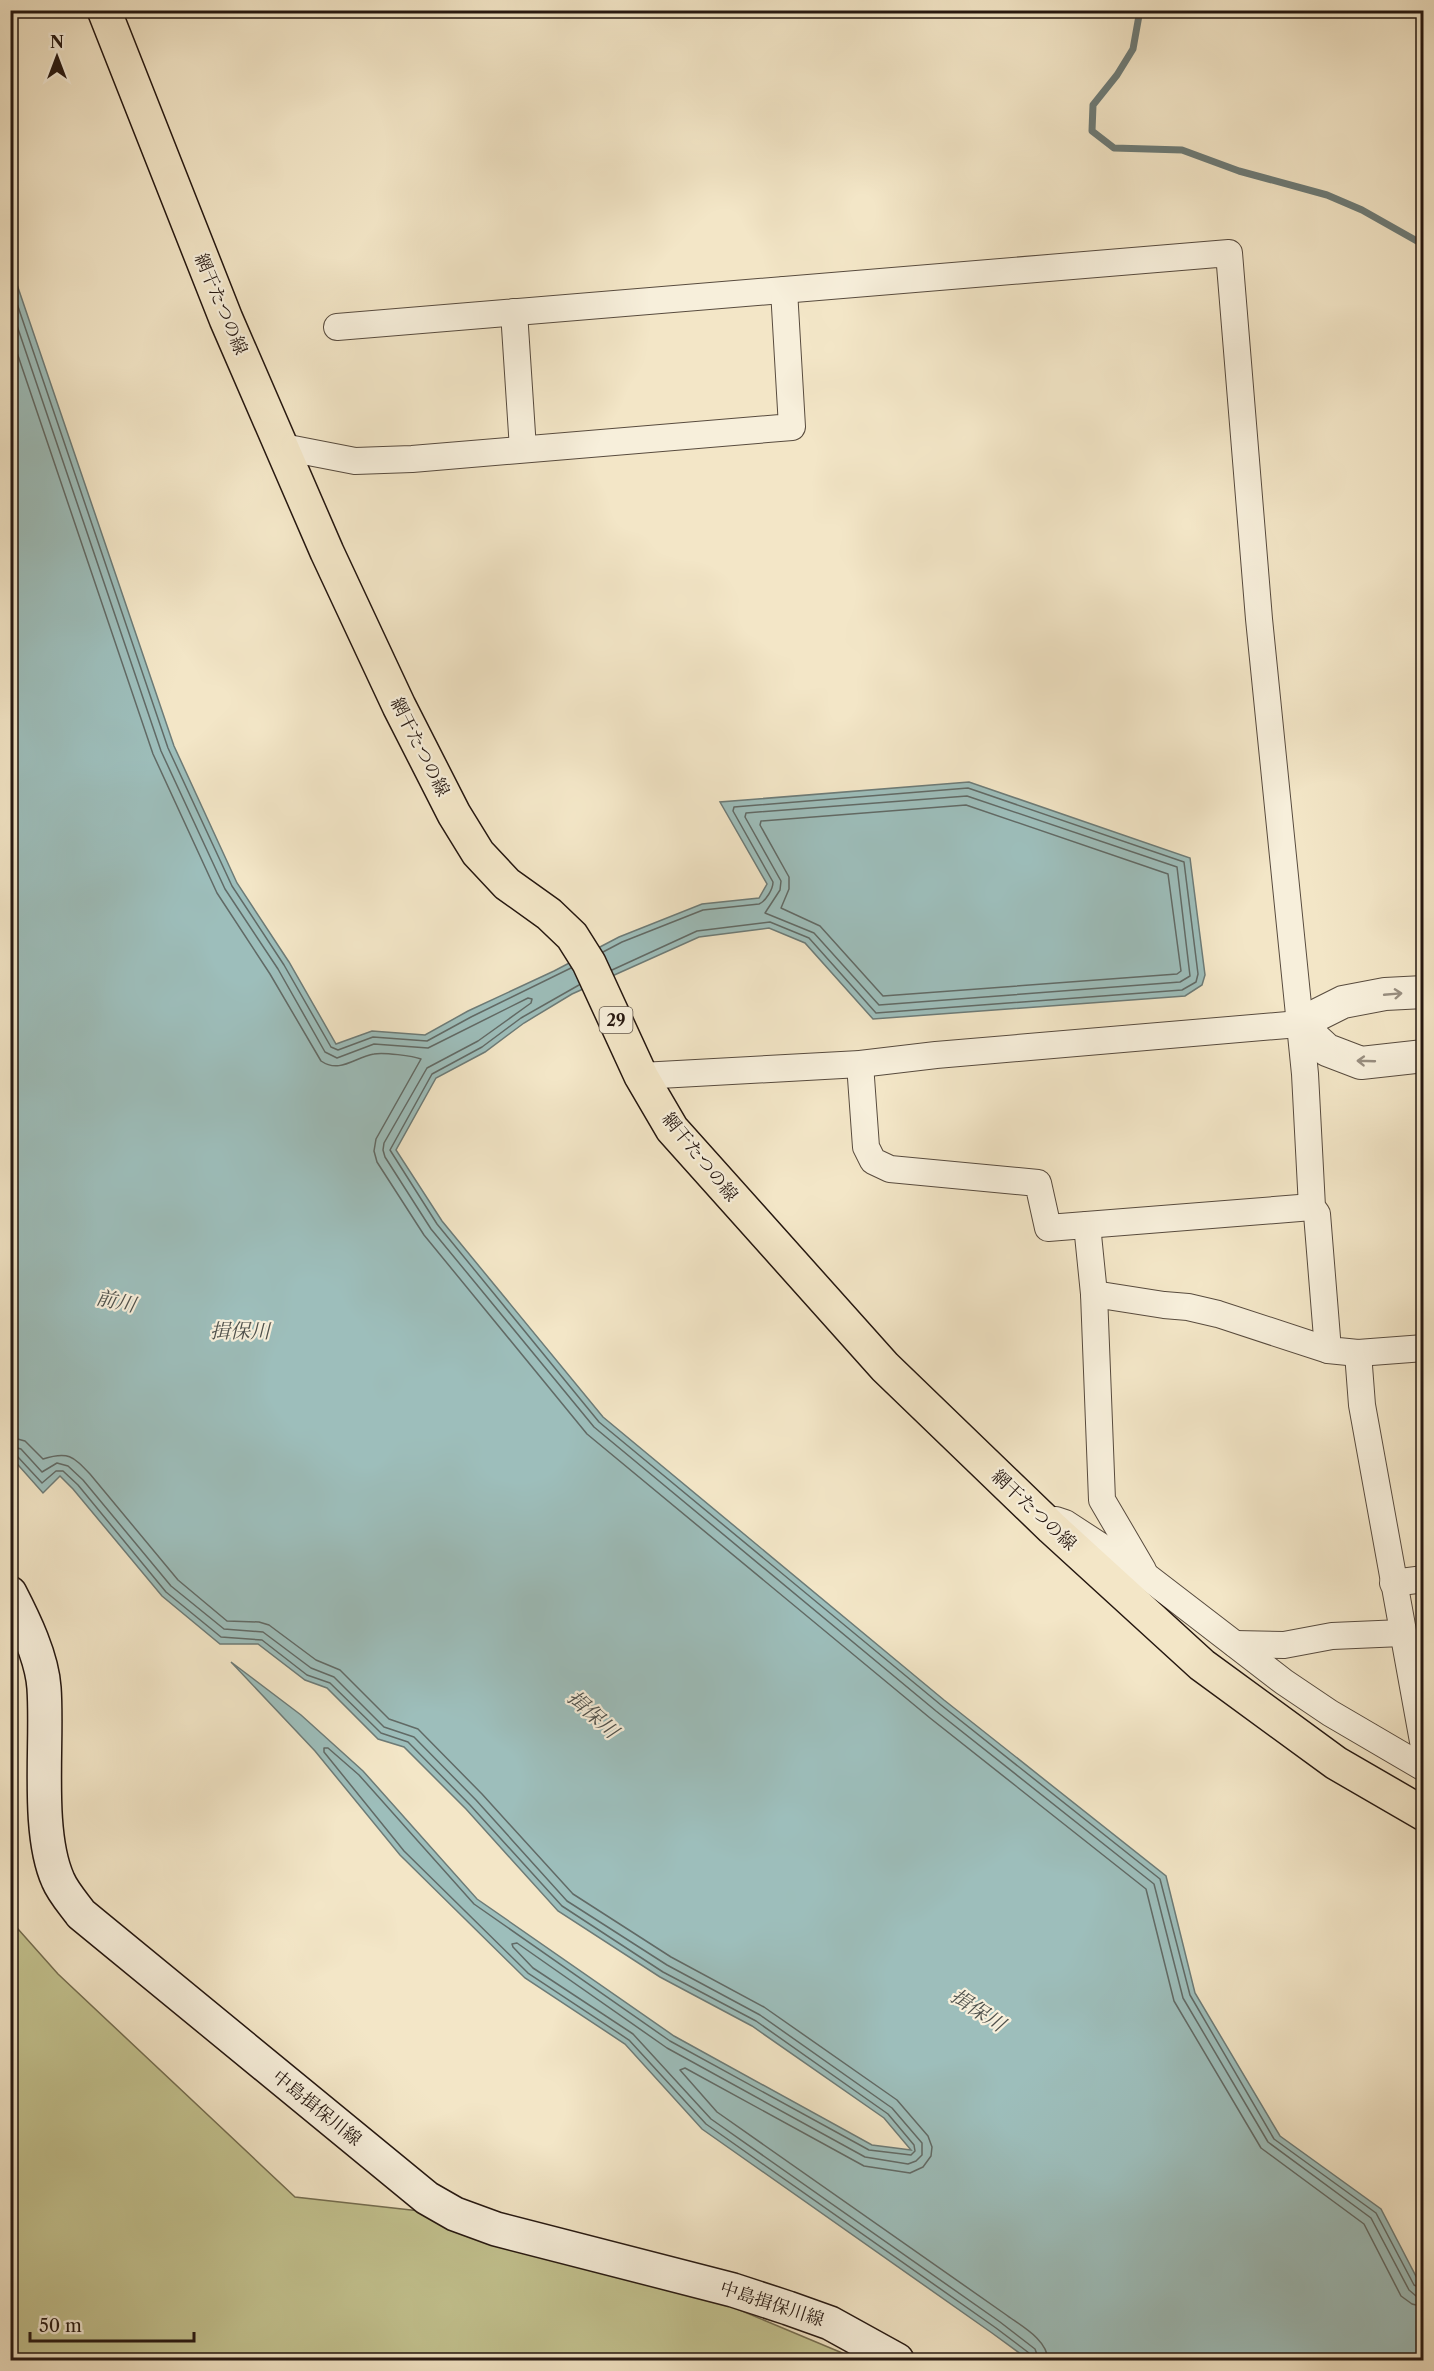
<svg xmlns="http://www.w3.org/2000/svg" width="1434" height="2371" viewBox="0 0 1434 2371" font-family="'Libre Caslon Text','Noto Serif JP',serif">
<rect width="100%" height="100%" fill="#f3e6c7"/>
<filter id="stains"><feTurbulence type="fractalNoise" baseFrequency=".00333" numOctaves="4"/><feColorMatrix values="0 0 0 0 .2 0 0 0 0 .09 0 0 0 0 .02 0 0 0 .5 -.17"/></filter>
<radialGradient id="worn" r=".72"><stop offset=".6" stop-color="#630" stop-opacity="0"/><stop offset="1" stop-color="#630" stop-opacity=".3"/></radialGradient>
<polygon fill="#c3c390" stroke="#746d50" stroke-width="1.5" points="10,1920 58,1974 295,2197 420,2211 687,2288 859,2360 11,2360"/>
<polygon fill="#9dbebb" stroke="#6d7b77" stroke-width="1.5" points="10,264 174,746 237,883 289,962 336,1044 372,1031 425,1035 468,1011 554,971 619,937 702,904 759,898 767,884 720,802 969,782 1190,858 1205,975 1202,985 1185,996 873,1019 805,943 769,928 699,937 572,994 524,1023 485,1052 436,1078 396,1150 442,1221 603,1417 944,1700 1166,1876 1195,1993 1280,2136 1381,2209 1419,2282 1423,2286 1423,2360 1029,2360 992,2333 702,2129 625,2044 525,1978 400,1855 315,1751 231,1662 301,1715 363,1771 477,1899 674,2036 872,2145 911,2150 884,2118 752,2026 660,1977 558,1911 466,1809 404,1747 378,1739 327,1688 305,1680 258,1644 220,1644 162,1596 73,1489 60,1476 43,1493 11,1457"/>
<g fill="none" stroke-linecap="round" stroke-linejoin="round">
<g stroke="#616a66" stroke-width="1.5">
<polyline points="10,283 168,748 232,886 284,965 331,1047 338,1050 373,1037 427,1041 471,1017 571,968"/>
<polyline points="10,305 161,751 225,889 278,969 325,1052 337,1058 374,1044 428,1048 528,998 532,999 531,1003 478,1041 427,1068 384,1143 383,1150 385,1157 431,1229 594,1427 936,1711 1154,1884 1183,1998 1268,2142 1371,2218 1409,2290 1416,2296 1424,2298"/>
<path d="M 10,332 L 153,754 L 217,893 L 270,974 L 321,1061 C 340,1074 355,1057 374,1054 C 383,1052 413,1056 421,1059 L 376,1139 L 374,1151 L 377,1162 L 424,1235 L 587,1434 L 930,1718 L 1146,1889 L 1174,2001 L 1261,2148 L 1364,2224 L 1401,2296 L 1412,2304 L 1424,2307"/>
<polygon points="967,796 1177,867 1190,976 1180,982 879,1005 814,933 765,913 780,890 781,881 745,817 746,813"/>
<polygon points="966,805 1168,874 1181,971 1177,974 883,996 820,926 781,908 789,889 789,877 760,825 761,821"/>
<path d="M 603,952 L 622,942 L 703,910 L 759,904 C 766,901 773,889 773,882 L 733,811 L 734,807 L 968,788 L 1184,862 L 1198,974 L 1196,982 L 1182,990 L 876,1013 L 809,938 L 770,922 L 697,931 L 612,970"/>
<polyline points="579,985 521,1018 482,1047 432,1074 390,1150 437,1224 599,1422 941,1705 1160,1879 1190,1995 1274,2139 1376,2213 1414,2285 1424,2290"/>
<path d="M 10,1437 L 25,1441 L 43,1459 C 68,1451 73,1456 90,1474 L 178,1580 L 227,1621 L 259,1622 L 269,1625 L 316,1660 L 340,1670 L 389,1719 L 418,1729 L 482,1794 L 573,1894 L 671,1957 L 764,2007 L 897,2100 L 928,2136 L 932,2147 L 931,2156 L 923,2167 L 910,2173 L 864,2166 L 685,2068 L 680,2070 L 717,2112 L 1005,2314 C 1021,2326 1047,2339 1048,2360"/>
<polyline points="10,1446 21,1449 42,1472 57,1463 68,1466 83,1480 171,1586 224,1629 263,1632 311,1668 334,1677 384,1727 414,1737 476,1800 567,1901 667,1965 760,2015 892,2108 922,2143 922,2155 916,2161 908,2164 865,2157 667,2048 517,1943 512,1944 513,1947 533,1968 633,2034 711,2119 1000,2322 1035,2349 1039,2360"/>
<polyline points="10,1454 17,1456 42,1483 56,1471 63,1471 78,1485 166,1592 221,1637 262,1640 307,1675 330,1683 381,1733 408,1742 470,1805 562,1906 663,1972 756,2021 888,2114 914,2145 915,2151 911,2155 869,2150 670,2041 474,1904 359,1775 328,1748 324,1748 324,1752 404,1851 528,1973 629,2040 706,2124 996,2328 1029,2353 1032,2360"/>
</g>
<polyline stroke="#6d7b77" stroke-width="7" points="1140,10 1133,49 1117,75 1093,105 1092,131 1114,148 1182,150 1239,171 1327,195 1362,210 1424,245"/>
<g stroke="#584b3e" stroke-width="28">
<g id="minor">
<polyline points="514,312 523,449"/>
<polyline points="337,327 1229,253 1259,619 1305,1074 1312,1207 1317,1214 1328,1350 1358,1353 1424,1348"/>
<polyline points="283,447 355,461 412,459 792,427 784,290"/>
<polyline points="860,1064 866,1147 873,1161 890,1169 1038,1183 1048,1228 1312,1207"/>
<polyline points="641,1076 860,1064 936,1055 1299,1024"/>
<polyline points="1087,1225 1094,1294 1102,1500 1143,1570"/>
<polyline points="1094,1294 1164,1305 1188,1307 1218,1314 1328,1350"/>
<polyline points="1358,1353 1362,1405 1424,1747"/>
<polyline points="1056,1520 1065,1523 1145,1575 1284,1682 1330,1713 1424,1768"/>
<polyline points="1393,1583 1424,1579"/>
<polyline points="1235,1644 1284,1645 1332,1636 1402,1633"/>
</g>
</g>
<g stroke="#584b3e" stroke-width="34">
<polyline id="tertiary" points="1424,992 1385,994 1343,1002 1299,1024 1327,1050 1361,1063 1424,1056"/>
</g>
<g stroke="#251710" stroke-width="36">
<path id="secondary" d="M 10,1593 C 24,1620 42,1657 44,1688 C 48,1742 36,1831 58,1880 C 63,1892 73,1903 81,1914 L 427,2198 L 455,2214 L 496,2229 L 733,2290 L 788,2308 L 830,2323 L 897,2360"/>
</g>
<g stroke="#251710" stroke-width="36">
<polyline id="primary" points="104,10 226,319 327,552 399,706 454,814 478,853 507,884 549,914 572,936 589,963 641,1076 672,1129 885,1367 1052,1528 1202,1665 1336,1763 1424,1814"/>
</g>
<use href="#minor" stroke="#f7efdb" stroke-width="26"/>
<use href="#tertiary" stroke="#f7efdb" stroke-width="32"/>
<use href="#secondary" stroke="#f7efdb" stroke-width="33"/>
<use href="#primary" stroke="#f3e6c7" stroke-width="33"/>
</g>
<defs><path id="oneway-shaft" d="M-6 0H5M1.5-3L5.5 0L1.5 3" fill="none" stroke-width="1.6" stroke-linecap="round" stroke-linejoin="round" transform="scale(1.5)"/></defs>
<g stroke="#988e80">
<use href="#oneway-shaft" transform="translate(1393 994) rotate(-5)"/>
<use href="#oneway-shaft" transform="translate(1366 1061) rotate(-178)"/>
</g>
<g text-anchor="middle" stroke-width="4.5" stroke-linejoin="round" paint-order="stroke">
<rect fill="#f7efdb" stroke="#64584d" stroke-width="1.5" x="599.5" y="1007" width="33" height="26" rx="4.5"/>
<g font-size="16" font-weight="bold" fill="#251710">
<text x="616" y="1026">29</text>
</g>
<g font-size="18" fill="#251710" stroke="#f7efdb">
<text transform="translate(221 304) rotate(67)" y="6">網干たつの線</text>
<text transform="translate(420 747) rotate(63)" y="6">網干たつの線</text>
<text transform="translate(700 1157) rotate(51)" y="6">網干たつの線</text>
<text transform="translate(1034 1510) rotate(43)" y="6">網干たつの線</text>
<text transform="translate(317 2108) rotate(39)" y="6">中島揖保川線</text>
<text transform="translate(772 2304) rotate(18)" y="6">中島揖保川線</text>
</g>
<g font-size="20" font-style="italic" fill="#4f514c" stroke="#f7efdb">
<text transform="translate(116 1301) rotate(12)" y="7">前川</text>
<text x="240" y="1338">揖保川</text>
<text transform="translate(593 1714) rotate(42)" y="7">揖保川</text>
<text transform="translate(978 2010) rotate(33)" y="7">揖保川</text>
</g>
</g>
<rect width="1434" height="2371" fill="none" stroke="#f3e6c7" stroke-width="36"/>
<rect x="12" y="12" width="1410" height="2347" fill="none" stroke="#251710" stroke-width="3"/>
<rect x="18" y="18" width="1398" height="2335" fill="none" stroke="#251710" stroke-width="1.5"/>
<g transform="translate(57 57)" stroke="#f7efdb" stroke-width="4.5" paint-order="stroke">
<path d="M0-4.5L10 22L0 15L-10 22Z" fill="#251710"/>
<text y="-9" font-size="16" font-weight="bold" text-anchor="middle" fill="#251710">N</text>
</g>
<path d="M30 2332v9h164v-9" fill="none" stroke="#251710" stroke-width="3"/>
<text x="39" y="2332" font-size="18" fill="#251710" stroke="#f7efdb" stroke-width="4.5" paint-order="stroke">50 m</text>
<rect width="100%" height="100%" filter="url(#stains)"/>
<rect width="100%" height="100%" fill="url(#worn)"/>
</svg>
